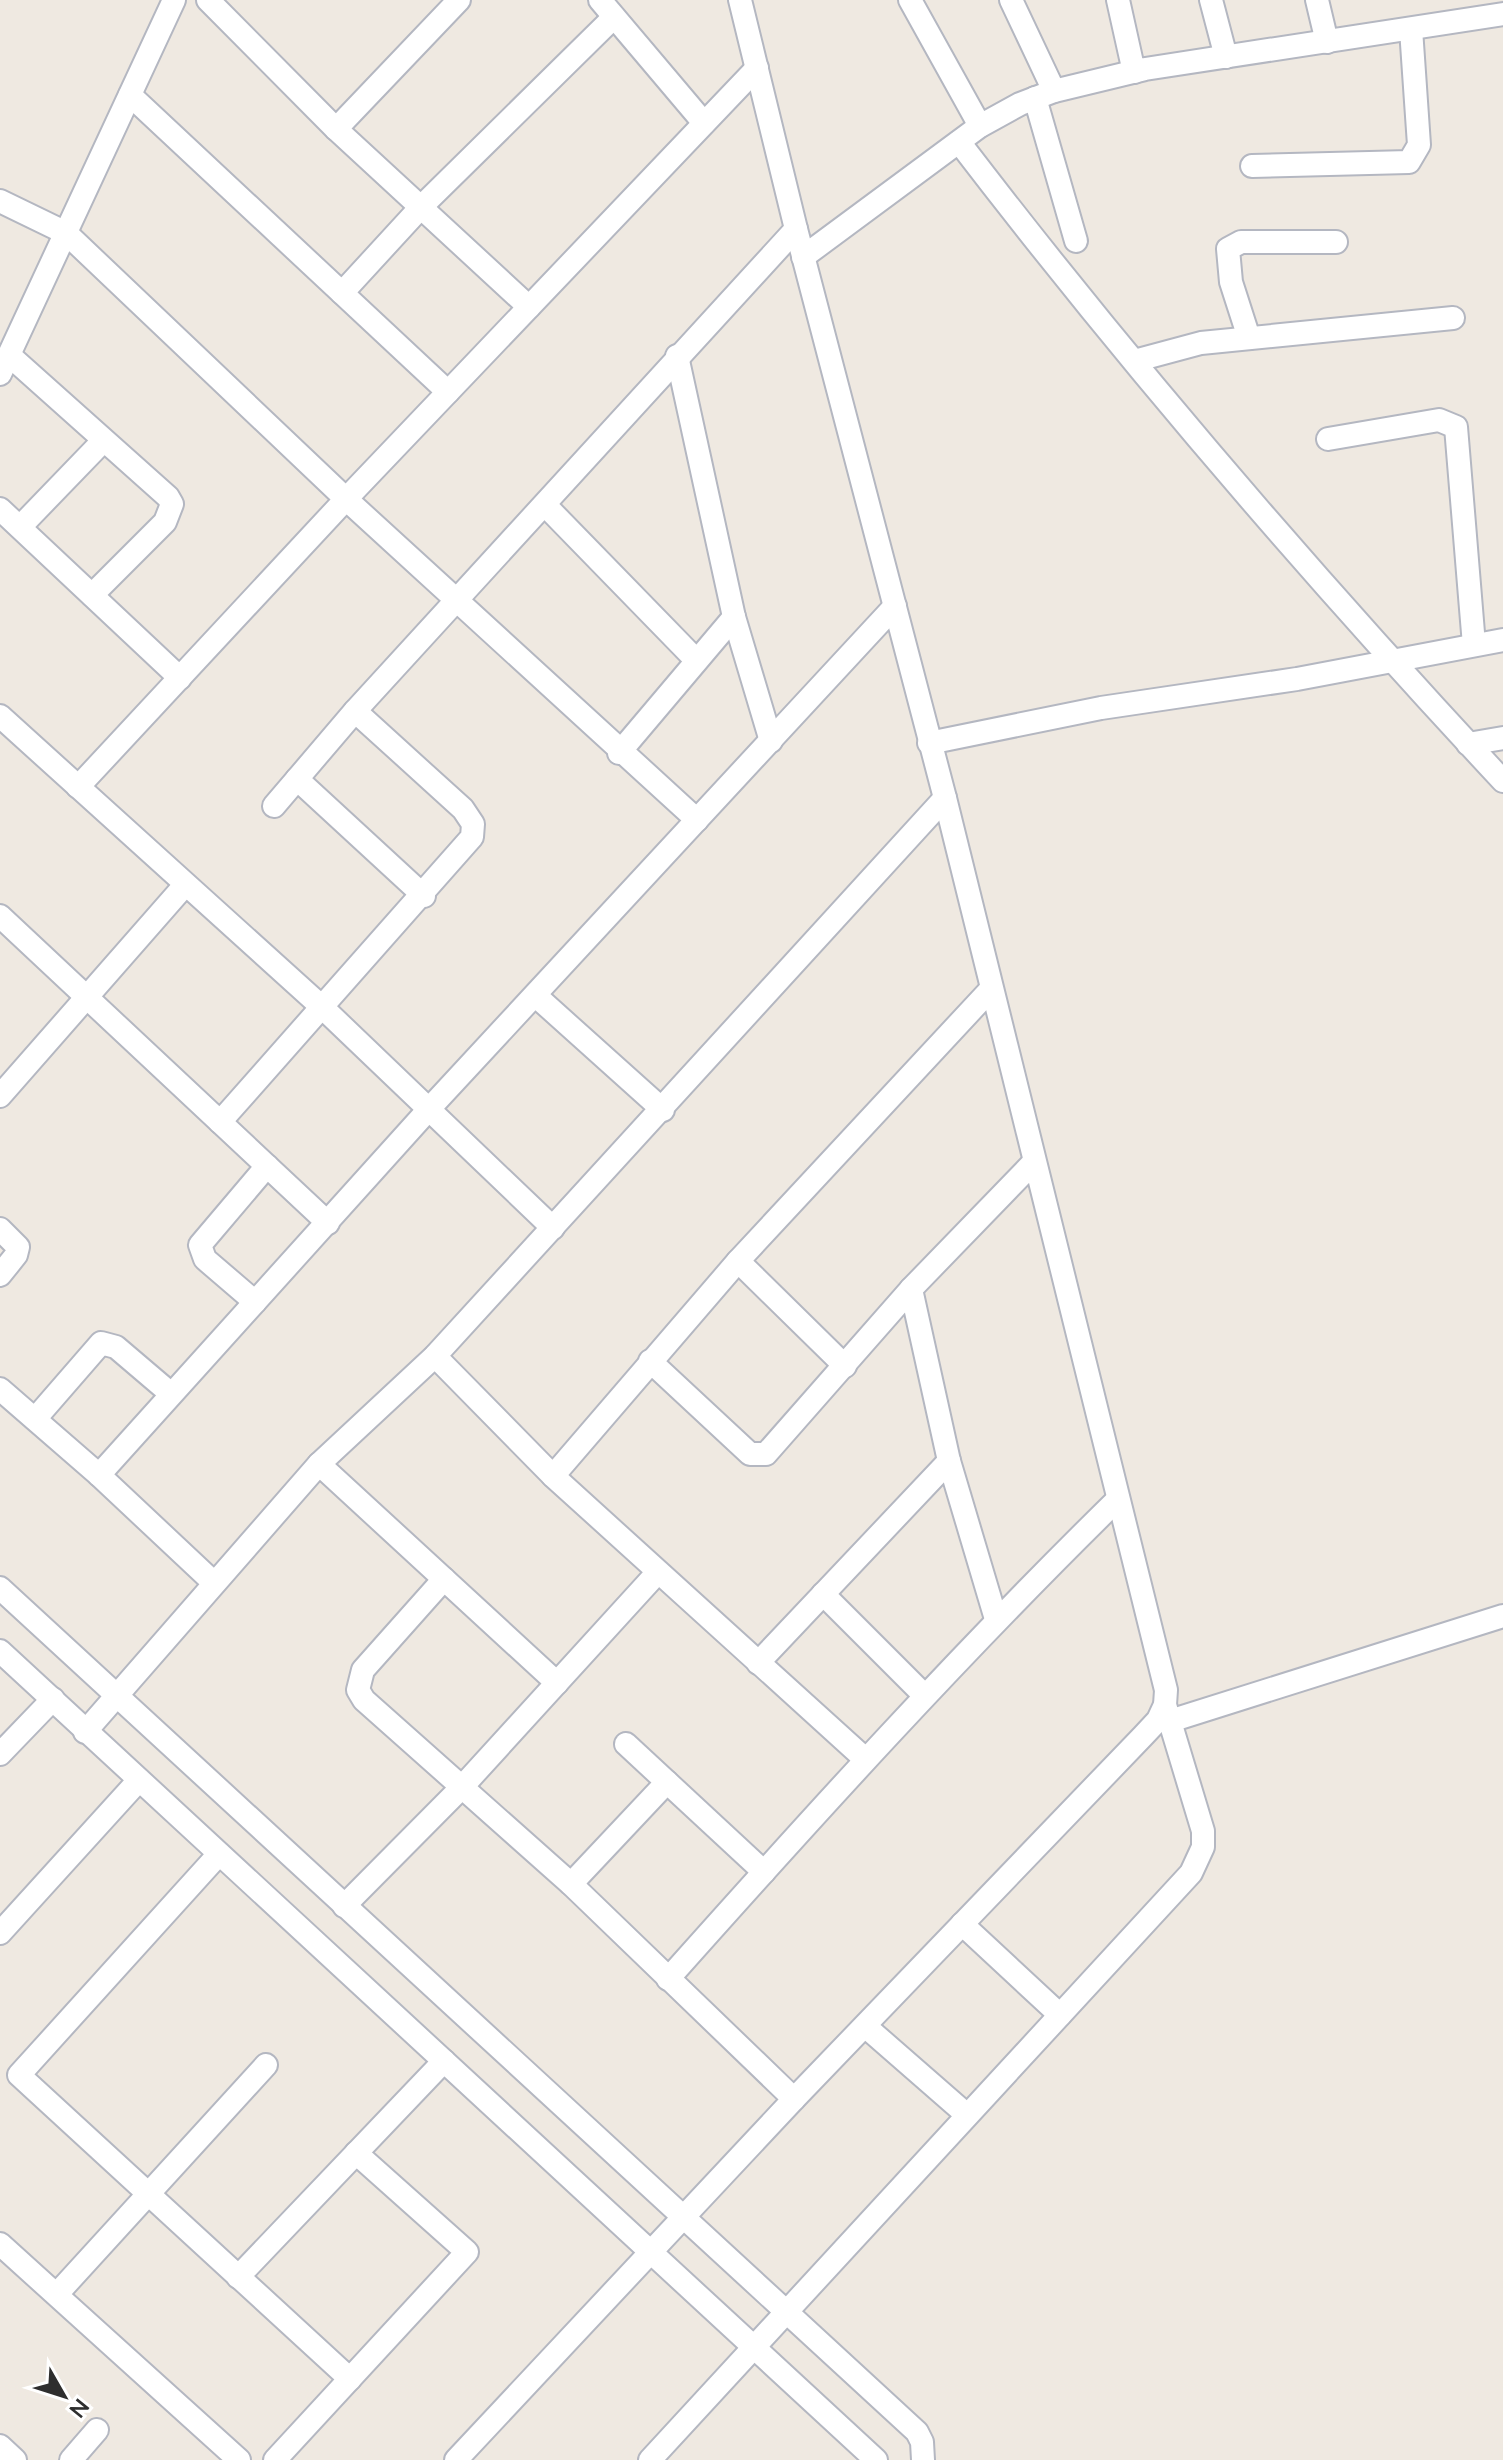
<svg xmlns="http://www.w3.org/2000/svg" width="1503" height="2460" viewBox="0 0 1503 2460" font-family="Mulish,sans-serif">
<rect width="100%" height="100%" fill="#efe9e1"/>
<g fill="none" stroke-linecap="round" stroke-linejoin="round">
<g stroke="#b4b7c1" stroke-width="26">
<g id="minor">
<polyline points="208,0 336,129 529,307"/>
<polyline points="600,0 704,123"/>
<polyline points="910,0 980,126"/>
<polyline points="1011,0 1054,91"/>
<polyline points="1118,0 1134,72"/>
<polyline points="1211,0 1226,57"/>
<polyline points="1317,0 1327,42"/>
<polyline points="130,95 448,392"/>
<polyline points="1035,98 1076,241"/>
<polyline points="336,129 459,0"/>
<path d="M 959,142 C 1129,364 1313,577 1503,781"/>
<polyline points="1252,166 1409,162 1419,145 1411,29"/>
<polyline points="0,201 66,233 346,499 697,820"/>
<polyline points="803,257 980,126 1020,104 1054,91 1145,69 1503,14"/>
<polyline points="342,293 421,207 614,17"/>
<polyline points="1249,338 1231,282 1228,249 1241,242 1336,242"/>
<polyline points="9,355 168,497 172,504 165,522 92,595"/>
<polyline points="677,356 734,617 771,741"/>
<polyline points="1134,361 1201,343 1453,318"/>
<polyline points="0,374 174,0"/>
<polyline points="1328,439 1439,420 1456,427 1474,645"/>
<polyline points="546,506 696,660"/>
<polyline points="0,509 180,678"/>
<polyline points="20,527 103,441"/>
<polyline points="0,716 323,1008 553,1228"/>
<polyline points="929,743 1101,708 1297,679 1503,640"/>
<polyline points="1468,744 1503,738"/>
<polyline points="619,753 734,617"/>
<polyline points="297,779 424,896"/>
<polyline points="78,787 346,499 757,68"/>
<polyline points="274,806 355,711 796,229"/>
<polyline points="0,916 328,1223"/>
<polyline points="536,996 663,1110"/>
<polyline points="0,1096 185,885"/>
<polyline points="220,1122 472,837 473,824 463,809 355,711"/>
<polyline points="0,1229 18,1247 16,1255 0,1275"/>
<polyline points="738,1261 845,1366"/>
<polyline points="911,1289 949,1461 996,1619"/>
<polyline points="255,1302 205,1259 200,1245 267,1166"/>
<polyline points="435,1356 553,1476 864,1758"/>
<polyline points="650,1361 750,1454 766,1454 911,1289 1033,1163"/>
<polyline points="0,1389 99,1475 213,1582"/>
<polyline points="35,1419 101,1343 116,1347 170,1393"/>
<polyline points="319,1464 557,1683"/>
<polyline points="99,1475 429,1109 895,606"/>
<polyline points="553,1476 738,1261 991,989"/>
<polyline points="444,1579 363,1670 358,1690 364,1700 571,1884 794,2099"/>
<polyline points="0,1588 917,2432 922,2442 923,2460"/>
<polyline points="823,1594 924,1695"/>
<polyline points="0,1651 876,2460"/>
<polyline points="758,1663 949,1461"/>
<polyline points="1170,1721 1503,1616"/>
<polyline points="85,1732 319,1464 435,1356 945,798"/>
<polyline points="626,1744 764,1872"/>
<polyline points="0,1754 53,1699"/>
<polyline points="219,1854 19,2075 350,2379"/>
<polyline points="571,1884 667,1782"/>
<polyline points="344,1906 462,1787 658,1572"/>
<polyline points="962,1924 1060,2015"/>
<polyline points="0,1933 139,1780"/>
<path d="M 668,1979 C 814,1815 961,1653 1118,1499"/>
<polyline points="865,2026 967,2115"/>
<polyline points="0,2244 239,2460"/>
<polyline points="238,2277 444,2061"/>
<polyline points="57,2294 266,2065"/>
<polyline points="0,2446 15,2460"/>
<polyline points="71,2460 97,2430"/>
<polyline points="275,2460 467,2252 356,2153"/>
<polyline points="456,2460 794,2099 1143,1736 1158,1720 1165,1705 1166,1690 945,798 796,229 740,0"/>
<polyline points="650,2460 1191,1873 1203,1847 1203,1831 1165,1705"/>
</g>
</g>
<use href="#minor" stroke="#fff" stroke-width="22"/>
</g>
<g transform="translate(64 2396) rotate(129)" stroke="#ffffff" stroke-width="6" paint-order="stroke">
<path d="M0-6L14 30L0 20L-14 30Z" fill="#2e2e2e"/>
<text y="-12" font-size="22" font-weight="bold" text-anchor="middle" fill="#2e2e2e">N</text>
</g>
</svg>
